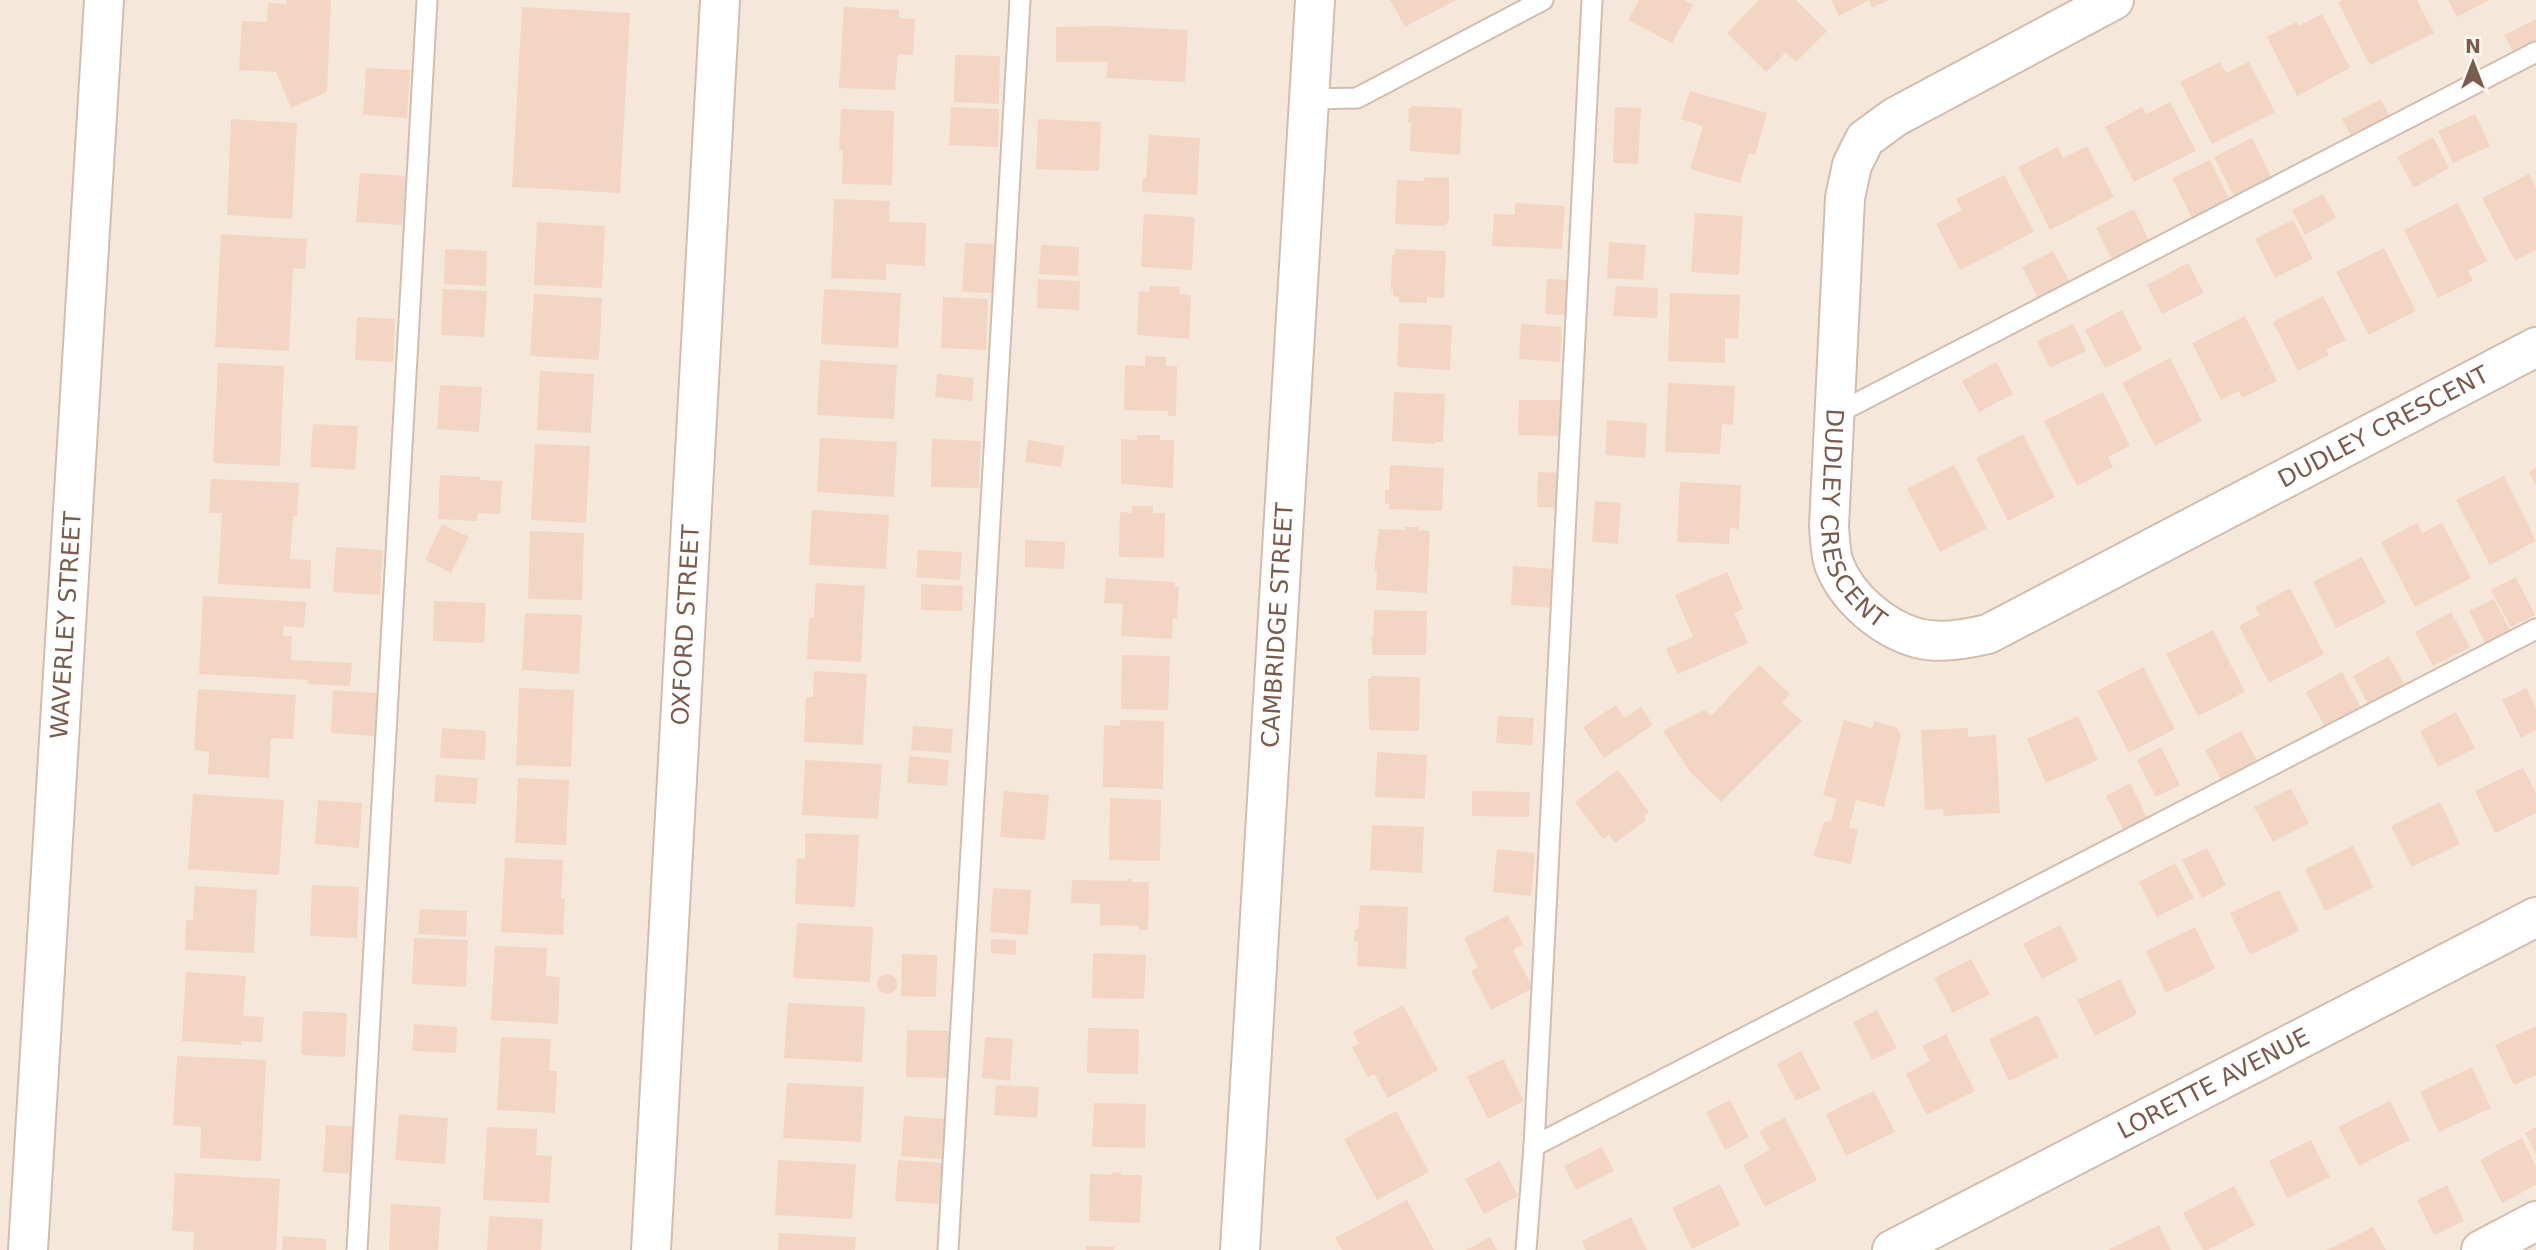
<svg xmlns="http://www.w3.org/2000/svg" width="2536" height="1250" viewBox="0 0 2536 1250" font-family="'DejaVu Sans',sans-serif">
<rect width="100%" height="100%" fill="#fdf6ec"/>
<rect fill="#f5e8da" x="0" y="0" width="2536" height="1250"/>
<g fill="#f3d5c3">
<polygon points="287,0 331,0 327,92 291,108 276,72 239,70 242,21 267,22 268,3 287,4"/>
<polygon points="1390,0 1456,0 1405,27"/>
<polygon points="1639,0 1684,0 1693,5 1672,43 1628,20"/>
<polygon points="1759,0 1796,0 1827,31 1796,62 1786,52 1766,72 1727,33"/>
<polygon points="1831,0 1889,0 1872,8 1869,0 1839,16"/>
<polygon points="2343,0 2417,0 2434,33 2370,65 2338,2"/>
<polygon points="2448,0 2490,0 2457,17"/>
<polygon points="522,7 630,13 620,193 512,187"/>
<polygon points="844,7 899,10 899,18 915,19 913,55 898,54 895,90 839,88"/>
<polygon points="2322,14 2350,68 2297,96 2267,37 2297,22 2298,26"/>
<polygon points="2536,19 2536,49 2517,59 2504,35"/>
<polygon points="1109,26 1188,30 1185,82 1106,78 1108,62 1056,62 1056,27"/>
<polygon points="955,55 1000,56 999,104 954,102"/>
<polygon points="2220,62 2226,73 2249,62 2275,112 2212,144 2180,82"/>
<polygon points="366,68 410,70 407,118 363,115"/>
<polygon points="1690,91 1767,113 1755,155 1749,153 1740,183 1690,169 1703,126 1681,119"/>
<polygon points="2381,99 2393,123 2354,142 2342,119"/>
<polygon points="2170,102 2196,151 2134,182 2105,127 2142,107 2146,114"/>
<polygon points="1411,106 1462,108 1460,155 1410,151 1411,123 1408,123 1409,108 1411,108"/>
<polygon points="951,107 999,109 998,147 949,145"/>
<polygon points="1615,107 1641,108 1638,164 1613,163"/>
<polygon points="841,109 894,111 892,185 842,184 843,150 839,150"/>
<polygon points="2475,114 2490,146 2453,163 2438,131"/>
<polygon points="231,119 297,123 292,219 227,215"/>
<polygon points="1038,119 1101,122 1099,171 1036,169"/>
<polygon points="1149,135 1200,138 1197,195 1142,192 1143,178 1146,178"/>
<polygon points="2433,137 2449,168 2414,188 2397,157"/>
<polygon points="2252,138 2271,177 2234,196 2214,157"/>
<polygon points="2087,146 2114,197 2050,230 2018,167 2058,147 2063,158"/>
<polygon points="2210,160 2229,199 2192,218 2172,178"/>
<polygon points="360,173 406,176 402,225 356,222"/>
<polygon points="2529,174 2536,187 2536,250 2515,261 2482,198"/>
<polygon points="2004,175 2034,232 1960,270 1936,224 1962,210 1956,199"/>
<polygon points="1424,177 1449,178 1449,221 1444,226 1395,224 1397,180 1424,181"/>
<polygon points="2323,194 2336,218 2305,235 2292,210"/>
<polygon points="834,199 890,201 889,222 926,223 925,266 886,264 886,280 831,278"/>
<polygon points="1515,203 1565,206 1562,249 1492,246 1494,214 1515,215"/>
<polygon points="2458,203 2487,261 2468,271 2473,281 2438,298 2404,230"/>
<polygon points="2134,209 2153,249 2116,267 2096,228"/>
<polygon points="1695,213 1743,216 1739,275 1691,272"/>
<polygon points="1144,214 1195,217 1192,270 1141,267"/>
<polygon points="2293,220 2313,259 2275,278 2255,239"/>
<polygon points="537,222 605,226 602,288 534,285"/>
<polygon points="221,234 307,239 305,269 293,268 289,351 215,347"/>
<polygon points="1609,242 1646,245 1643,280 1607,278"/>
<polygon points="965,243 995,244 992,293 962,292"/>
<polygon points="1041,245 1079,247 1078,276 1039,274"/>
<polygon points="2384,248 2416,311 2369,335 2336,272"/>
<polygon points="445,249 487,251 486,286 444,284"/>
<polygon points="1395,249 1446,251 1444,298 1427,297 1427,303 1399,302 1399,297 1393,296 1393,290 1391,290 1392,255 1395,255"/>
<polygon points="2053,251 2072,286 2041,303 2022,267"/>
<polygon points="2188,263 2204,293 2162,314 2147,285"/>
<polygon points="1038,279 1080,281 1079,310 1037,308"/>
<polygon points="1547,279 1574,280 1571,316 1545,314"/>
<polygon points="1150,286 1180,287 1179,294 1191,295 1189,339 1137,335 1139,291 1149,292"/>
<polygon points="1616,286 1658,288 1657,318 1613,316"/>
<polygon points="443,289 487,291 484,337 441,335"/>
<polygon points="824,289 901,293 898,348 821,344"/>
<polygon points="1670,293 1740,295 1738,339 1725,338 1725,363 1668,361"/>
<polygon points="534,294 602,298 599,360 530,356"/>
<polygon points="2323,296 2346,340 2326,350 2329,355 2298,371 2273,322"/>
<polygon points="943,297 988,299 986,350 941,348"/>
<polygon points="2122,310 2142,350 2105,368 2085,330"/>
<polygon points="2245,316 2277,381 2242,398 2239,391 2221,400 2192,343"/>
<polygon points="357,317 395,319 393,362 355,360"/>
<polygon points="1399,323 1452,325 1450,370 1397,367"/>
<polygon points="1521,324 1562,327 1560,362 1519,359"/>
<polygon points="2073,324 2086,351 2050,368 2037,341"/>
<polygon points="1145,356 1166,357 1166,366 1177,366 1176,416 1168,416 1168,411 1124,410 1125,365 1145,366"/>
<polygon points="2170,358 2202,421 2155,446 2122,383"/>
<polygon points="820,360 897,365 894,419 817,415"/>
<polygon points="1996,362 2013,394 1979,412 1962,381"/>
<polygon points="218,363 284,366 280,466 213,463"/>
<polygon points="540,371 594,374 591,433 537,430"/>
<polygon points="937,374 974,378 972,401 935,397"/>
<polygon points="1668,383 1735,386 1733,425 1722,424 1720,454 1665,452"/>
<polygon points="440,385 482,387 479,432 437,429"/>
<polygon points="1394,392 1445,394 1443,442 1434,442 1434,444 1392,441"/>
<polygon points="2103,392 2130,446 2108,457 2113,467 2077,486 2044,421"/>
<polygon points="1519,400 1560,400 1559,436 1518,435"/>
<polygon points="1607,420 1647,423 1645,458 1605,455"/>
<polygon points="313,424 358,426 355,470 310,467"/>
<polygon points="2023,434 2055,497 2008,521 1976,458"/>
<polygon points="1137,435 1160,435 1160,440 1174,440 1173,488 1121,484 1121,439 1137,440"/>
<polygon points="820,438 897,442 894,497 817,492"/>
<polygon points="932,439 981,441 979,488 931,487"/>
<polygon points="1028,440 1065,446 1061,467 1025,462"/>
<polygon points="535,444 590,446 586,523 531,520"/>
<polygon points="1390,465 1444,468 1442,511 1389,509 1389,504 1385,504 1385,490 1389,490"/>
<polygon points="1954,465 1987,528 1940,552 1907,489"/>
<polygon points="2536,468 2536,486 2529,472"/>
<polygon points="1538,472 1562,473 1561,508 1537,507"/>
<polygon points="440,475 480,477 480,480 502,481 500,514 478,513 477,521 438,519"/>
<polygon points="2504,476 2536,541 2490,565 2456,500"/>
<polygon points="211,479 299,483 297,516 293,516 290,559 311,560 310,589 218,584 222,513 209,513"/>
<polygon points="1680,482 1741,485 1739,529 1730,528 1729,544 1677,542"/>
<polygon points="1595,501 1621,503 1618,544 1592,542"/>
<polygon points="1132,506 1153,506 1153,513 1165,513 1164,558 1119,557 1120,512 1132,513"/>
<polygon points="812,510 889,515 886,569 809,565"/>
<polygon points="2417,523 2422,533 2442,523 2471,578 2415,607 2381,542"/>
<polygon points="442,524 469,537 451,573 425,560"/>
<polygon points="1405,527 1419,527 1418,530 1430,531 1427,593 1376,590 1377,571 1374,571 1379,529 1405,530"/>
<polygon points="530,531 584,533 582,600 528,599"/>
<polygon points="1025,540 1065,542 1064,569 1025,567"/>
<polygon points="336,547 383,550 380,595 333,592"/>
<polygon points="918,550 962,552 960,580 916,577"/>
<polygon points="2362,557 2386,603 2336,628 2313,582"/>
<polygon points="1513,566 1556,569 1554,608 1511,605"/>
<polygon points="1727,572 1743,609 1734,613 1748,643 1678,674 1666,649 1693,637 1675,595"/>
<polygon points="2516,577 2535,615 2511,627 2491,590"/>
<polygon points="1106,578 1175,582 1175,587 1179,587 1177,619 1173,618 1172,639 1121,636 1123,604 1104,603"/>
<polygon points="816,583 865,586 861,662 807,659 809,618 814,618"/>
<polygon points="921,584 963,586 962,611 921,610"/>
<polygon points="2290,588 2324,654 2269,683 2239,626 2260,615 2255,607"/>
<polygon points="203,596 306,602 304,628 284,626 283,636 292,636 291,660 352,663 350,686 307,684 308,680 199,674"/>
<polygon points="2494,599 2513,636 2488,649 2469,611"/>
<polygon points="434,601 486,603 484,643 433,641"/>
<polygon points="1374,610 1427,611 1426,655 1373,655 1371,637 1373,637"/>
<polygon points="2451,612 2470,647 2433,666 2415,632"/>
<polygon points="525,613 582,615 579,674 522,670"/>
<polygon points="2213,630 2245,692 2198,716 2166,654"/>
<polygon points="1122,655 1170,656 1168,710 1121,709"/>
<polygon points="2389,656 2408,691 2371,710 2353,676"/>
<polygon points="1759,665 1790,694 1782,703 1802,721 1721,802 1690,772 1663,731 1704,710 1711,716"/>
<polygon points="2143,667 2175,729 2129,753 2097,691"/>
<polygon points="814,671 867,674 863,745 804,742 806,697 813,697"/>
<polygon points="2342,672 2361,708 2325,727 2306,692"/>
<polygon points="1371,676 1420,677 1419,731 1369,730 1368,679 1371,679"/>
<polygon points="519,688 574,690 571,767 516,765"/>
<polygon points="2526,688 2536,707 2536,730 2521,738 2502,700"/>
<polygon points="198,689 296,695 293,739 271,738 269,778 208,774 209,752 194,750"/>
<polygon points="333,690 377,693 375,736 331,733"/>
<polygon points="1616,705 1625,718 1641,707 1653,725 1604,758 1583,727"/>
<polygon points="2456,712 2475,748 2438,767 2420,731"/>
<polygon points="1498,716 1534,718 1532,745 1496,743"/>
<polygon points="2078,716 2098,760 2046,783 2027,739"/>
<polygon points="1120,720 1164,721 1163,789 1103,787 1104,725 1120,726"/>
<polygon points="1844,720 1872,728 1874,721 1897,728 1901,735 1884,807 1856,800 1849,828 1858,829 1851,864 1813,856 1824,822 1831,821 1837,799 1823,795"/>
<polygon points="913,726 953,729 951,753 911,750"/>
<polygon points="442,728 486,731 485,760 440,758"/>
<polygon points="1968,728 1968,737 1996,735 2000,813 1944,816 1943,809 1925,810 1921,730"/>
<polygon points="2241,731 2260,766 2224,785 2205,750"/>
<polygon points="2161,747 2180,785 2156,797 2137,760"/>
<polygon points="1377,752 1427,755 1425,799 1375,797"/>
<polygon points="909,756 949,760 947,786 907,783"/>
<polygon points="805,760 882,764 878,819 802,815"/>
<polygon points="2523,768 2536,793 2536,813 2495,833 2475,791"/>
<polygon points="1618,770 1649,812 1644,816 1646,820 1615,843 1609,835 1603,839 1575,802"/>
<polygon points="436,775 478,778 476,804 434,802"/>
<polygon points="518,778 569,780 566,845 515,843"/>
<polygon points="2130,783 2149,821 2125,833 2106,796"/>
<polygon points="2291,788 2309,823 2273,842 2254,807"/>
<polygon points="1004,791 1049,795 1045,840 1000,837"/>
<polygon points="1472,791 1530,792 1529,817 1472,816"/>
<polygon points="193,794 284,800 279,875 188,869"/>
<polygon points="1110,798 1161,800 1160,861 1109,860"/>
<polygon points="318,800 362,803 359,848 315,844"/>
<polygon points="2440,802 2460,844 2412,867 2391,826"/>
<polygon points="1372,825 1424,827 1422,873 1370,870"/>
<polygon points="805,833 859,835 855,907 795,904 797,858 805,859"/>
<polygon points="2353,846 2373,887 2325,911 2305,869"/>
<polygon points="2207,848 2226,885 2202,898 2182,860"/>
<polygon points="1497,849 1535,853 1531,896 1493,892"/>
<polygon points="505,858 563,860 561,898 565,899 563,935 501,932"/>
<polygon points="2175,863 2194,898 2157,917 2139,882"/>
<polygon points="1127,879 1132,879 1132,882 1149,882 1148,930 1139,930 1139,926 1100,925 1100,904 1071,903 1072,880 1127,881"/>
<polygon points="312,885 359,887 357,938 310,936"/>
<polygon points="195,886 257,890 254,953 185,950 186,920 193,920"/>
<polygon points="993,888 1031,890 1028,935 990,932"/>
<polygon points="2279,890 2299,931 2250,955 2230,913"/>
<polygon points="1360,905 1408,907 1406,969 1357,966 1358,941 1354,941 1355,929 1358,930"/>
<polygon points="420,909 467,911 466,937 418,934"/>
<polygon points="1508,915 1523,944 1513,950 1533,988 1491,1010 1471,971 1478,968 1464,938"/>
<polygon points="797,923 873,927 870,982 793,978"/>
<polygon points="2060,925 2078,960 2042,979 2023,944"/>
<polygon points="2195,927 2215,969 2166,993 2146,951"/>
<polygon points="414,938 468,940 466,987 412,984"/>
<polygon points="991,939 1016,940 1016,955 991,953"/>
<polygon points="495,946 547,948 546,976 560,977 558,1024 491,1020"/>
<polygon points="1093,953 1146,955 1144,999 1092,998"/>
<polygon points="902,954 937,955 936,997 901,996"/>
<polygon points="1971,959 1990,994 1953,1013 1934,978"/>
<polygon points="186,972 246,976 243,1016 264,1017 262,1042 241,1041 241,1045 182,1041"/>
<circle cx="887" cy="984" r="10"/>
<polygon points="2120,979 2137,1014 2095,1036 2077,1000"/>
<polygon points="788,1003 865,1007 862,1062 784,1058"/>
<polygon points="1403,1005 1438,1070 1388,1098 1374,1074 1368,1077 1352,1047 1359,1044 1353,1032"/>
<polygon points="1877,1010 1897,1048 1872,1060 1853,1022"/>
<polygon points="303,1011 347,1013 345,1057 301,1055"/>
<polygon points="2038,1015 2058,1057 2009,1081 1989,1039"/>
<polygon points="414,1024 457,1027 456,1053 412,1051"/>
<polygon points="2536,1026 2536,1075 2514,1085 2495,1045"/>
<polygon points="1088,1028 1139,1029 1138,1074 1087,1073"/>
<polygon points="907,1030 951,1031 949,1078 906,1077"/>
<polygon points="1946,1034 1975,1091 1927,1115 1906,1074 1930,1061 1922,1046"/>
<polygon points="501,1037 551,1039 549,1071 557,1071 555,1113 497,1110"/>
<polygon points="985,1037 1013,1039 1010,1081 982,1078"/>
<polygon points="1801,1051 1821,1089 1796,1101 1777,1064"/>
<polygon points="177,1056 266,1060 261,1161 200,1158 201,1127 173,1125"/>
<polygon points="1503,1059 1524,1101 1488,1119 1467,1077"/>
<polygon points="2472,1067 2491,1108 2439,1132 2420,1092"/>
<polygon points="787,1083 864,1087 861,1142 783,1138"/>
<polygon points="996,1085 1039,1087 1037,1118 994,1115"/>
<polygon points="1874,1091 1895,1132 1846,1156 1826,1114"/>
<polygon points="1730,1100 1749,1137 1725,1150 1706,1112"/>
<polygon points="2390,1101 2410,1140 2359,1166 2338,1127"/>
<polygon points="1094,1103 1146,1104 1145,1148 1092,1147"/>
<polygon points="1396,1111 1429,1172 1377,1200 1344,1139"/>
<polygon points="399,1114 448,1118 445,1164 395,1160"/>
<polygon points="904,1116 945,1119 942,1159 901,1156"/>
<polygon points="1785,1118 1817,1180 1765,1207 1743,1165 1770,1150 1759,1131"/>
<polygon points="326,1125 355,1127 352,1174 323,1172"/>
<polygon points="487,1127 537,1129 536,1155 552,1156 549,1203 483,1200"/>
<polygon points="2536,1127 2536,1154 2525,1133"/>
<polygon points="2522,1138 2536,1166 2536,1185 2502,1203 2480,1160"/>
<polygon points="2311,1140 2330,1177 2287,1198 2269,1161"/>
<polygon points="1602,1147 1614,1171 1576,1190 1564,1166"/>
<polygon points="778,1160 856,1164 852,1219 775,1215"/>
<polygon points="898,1160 942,1163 939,1204 895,1201"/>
<polygon points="1500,1161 1518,1196 1484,1214 1465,1179"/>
<polygon points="1112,1172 1121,1173 1121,1175 1142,1175 1140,1223 1089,1221 1090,1174 1112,1175"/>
<polygon points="175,1173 280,1179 276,1250 193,1250 194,1232 172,1231"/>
<polygon points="1720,1184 1740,1225 1692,1249 1672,1208"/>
<polygon points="2447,1185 2464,1221 2434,1235 2417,1200"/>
<polygon points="2234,1186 2255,1225 2208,1250 2203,1250 2183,1213"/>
<polygon points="1407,1200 1434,1250 1342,1250 1335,1238"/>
<polygon points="391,1204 441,1207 438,1250 389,1250"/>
<polygon points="489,1216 543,1219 541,1250 487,1250"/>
<polygon points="1631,1217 1647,1250 1586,1250 1582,1241"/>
<polygon points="2159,1225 2171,1250 2108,1250"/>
<polygon points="2373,1227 2386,1250 2327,1250"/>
<polygon points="779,1233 856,1237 855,1250 778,1250"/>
<polygon points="283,1236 326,1239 326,1250 282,1250"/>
<polygon points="1490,1237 1497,1250 1466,1250"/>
<polygon points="1086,1246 1114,1247 1114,1250 1086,1250"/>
</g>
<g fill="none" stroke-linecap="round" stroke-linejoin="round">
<g stroke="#d1beb0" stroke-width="23">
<g id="service">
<polyline points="1309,99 1357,98 1543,0"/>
<polyline points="1834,415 2536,52"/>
<polyline points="1534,1146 1592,0"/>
<polyline points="357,1250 427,0"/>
<polyline points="948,1250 1020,0"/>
<polyline points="1526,1250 1534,1146 2536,629"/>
</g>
</g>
<g stroke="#d1beb0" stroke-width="42">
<g id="minor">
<path id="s1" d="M 2114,0 L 1895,117 L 1865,139 L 1852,165 L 1845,198 L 1829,526 C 1830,538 1830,552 1834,564 C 1847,598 1882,628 1917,638 C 1940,644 1966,639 1988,634 L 2536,347"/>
<path id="s2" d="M 28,1250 L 104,0"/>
<path id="s3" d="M 651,1250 L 720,0"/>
<path id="s4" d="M 1892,1250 L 2536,917"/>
<polyline points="2481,1250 2536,1221"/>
</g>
</g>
<g stroke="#d1beb0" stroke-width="42">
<g id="tertiary">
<path id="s5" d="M 1240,1250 L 1315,0"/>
</g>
</g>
<use href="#service" stroke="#fff" stroke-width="19"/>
<use href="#minor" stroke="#fff" stroke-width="38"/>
<use href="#tertiary" stroke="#fff" stroke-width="38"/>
</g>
<g text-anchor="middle" stroke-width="5" stroke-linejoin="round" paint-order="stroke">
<g font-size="24" fill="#7a5c4d" stroke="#fffaf3">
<text dy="8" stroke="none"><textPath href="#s1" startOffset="1348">DUDLEY CRESCENT</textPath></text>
<text dy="8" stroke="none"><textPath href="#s1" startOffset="676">DUDLEY CRESCENT</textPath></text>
<text dy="8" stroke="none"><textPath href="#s2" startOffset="626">WAVERLEY STREET</textPath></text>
<text dy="8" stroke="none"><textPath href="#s3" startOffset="626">OXFORD STREET</textPath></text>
<text dy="8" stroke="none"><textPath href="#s5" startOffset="626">CAMBRIDGE STREET</textPath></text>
<text dy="8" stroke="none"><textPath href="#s4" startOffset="362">LORETTE AVENUE</textPath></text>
</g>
</g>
<g transform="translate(2473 63)" stroke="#fffaf3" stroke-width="5" paint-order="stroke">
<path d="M0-5L12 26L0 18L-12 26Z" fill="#7a5c4d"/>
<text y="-10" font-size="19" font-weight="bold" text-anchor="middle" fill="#7a5c4d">N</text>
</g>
</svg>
